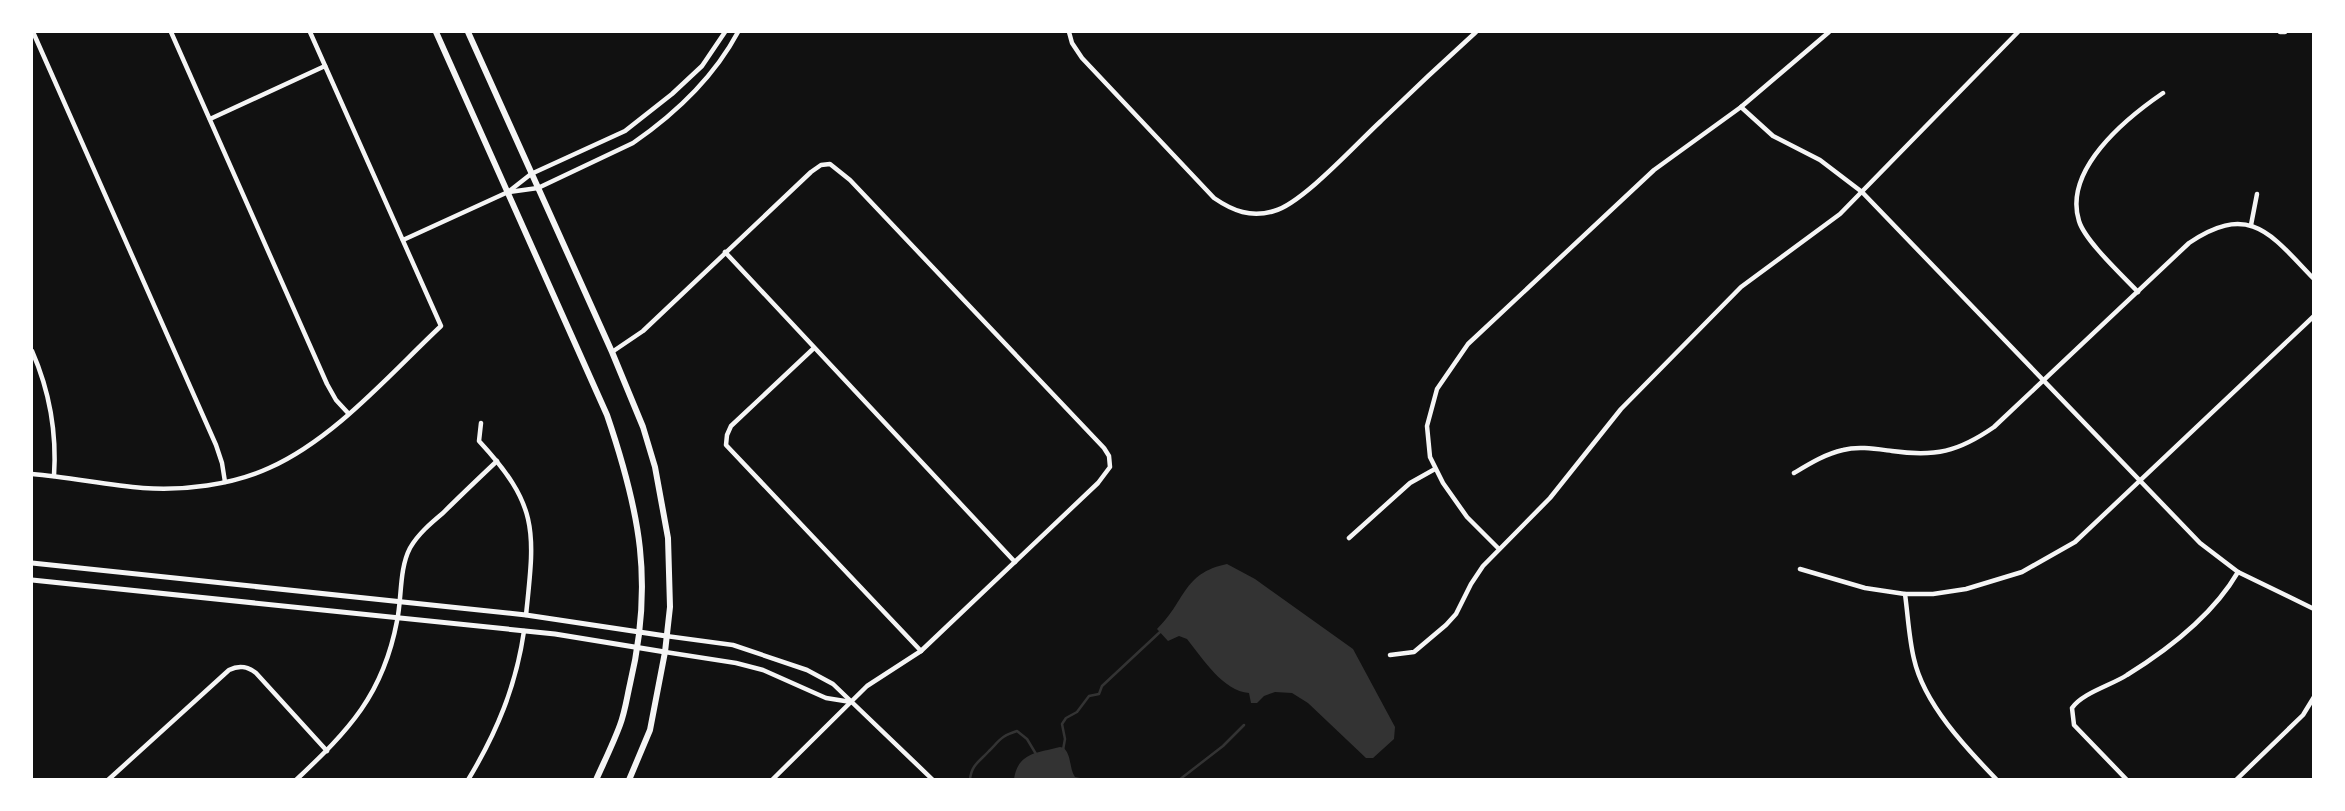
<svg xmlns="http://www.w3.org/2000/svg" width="2345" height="811" viewBox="0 0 2345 811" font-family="Karla,sans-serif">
<rect width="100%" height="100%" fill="#111"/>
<g fill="#333">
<path d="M 1227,564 L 1255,579 L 1353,649 L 1395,727 L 1394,739 L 1373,758 L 1366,758 L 1308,703 L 1292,693 L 1275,692 L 1264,696 L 1257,703 L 1251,703 L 1249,693 C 1223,691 1203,659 1187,639 L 1179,636 L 1168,641 L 1157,629 C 1185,603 1182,573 1227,564 Z"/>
<path d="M 1060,747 L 1064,748 C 1072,757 1069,768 1075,777 L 1086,779 L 1014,779 C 1018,752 1038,753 1060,747 Z"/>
</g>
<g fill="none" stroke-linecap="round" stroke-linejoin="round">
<g stroke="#333" stroke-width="2.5">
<polyline points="1063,750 1065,739 1062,724 1066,718 1077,712 1089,696 1099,694 1102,686 1160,632"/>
<path d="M 970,780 C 971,765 980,761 989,751 C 1000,740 1001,736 1017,731 L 1027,739 L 1036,754"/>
<polyline points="1179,780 1223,746 1244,725"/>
</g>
<g stroke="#f5f5f5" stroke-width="4.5">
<polyline points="33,32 216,445 222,463 225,482"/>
<polyline points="171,32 327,384 336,400 348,413"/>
<path d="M 1069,32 L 1072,43 L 1082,58 L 1214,198 C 1233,211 1251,218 1274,211 C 1302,204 1358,142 1381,121 C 1412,91 1444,61 1476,32"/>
<polyline points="2280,32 2285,32"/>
<polyline points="1741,107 1773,136 1820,160 1862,192 2200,543 2238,572 2314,609"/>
<polyline points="210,119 325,66"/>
<path d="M 509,192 L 538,188 L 633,143 C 675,114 714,77 738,32"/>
<polyline points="2251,225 2257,194"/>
<polyline points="403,240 508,192 531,174 625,131 672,94 702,66 725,32"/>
<polyline points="725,252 1015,562"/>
<path d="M 2138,292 C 2123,276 2085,241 2079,221 C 2063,170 2125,119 2163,93"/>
<polyline points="814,348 731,426 727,435 726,445 921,651"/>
<path d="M 32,351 C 50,392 57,431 54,476"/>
<polyline points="612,352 643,331 811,172 821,165 830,164 850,180 1104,448 1109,456 1110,467 1098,483 921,651 867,686 772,780"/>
<path d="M 481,423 L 479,441 C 539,506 535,530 526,615"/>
<path d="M 1794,473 C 1809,464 1825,454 1843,450 C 1858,446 1876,449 1892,451 C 1935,457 1958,452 1994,427 L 2189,243 C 2251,201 2272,236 2314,279"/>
<path d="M 32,474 C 69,477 106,485 143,488 C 183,491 232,485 269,468 C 334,439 389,375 441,326 L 310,32"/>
<polyline points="1349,538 1410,483 1435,469"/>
<polyline points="1498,548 1467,517 1443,483 1430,457 1427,426 1437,389 1468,344 1654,170 1741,107 1829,32"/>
<polyline points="1800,569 1865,588 1905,594 1933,594 1966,589 2022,572 2075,542 2314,316"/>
<path d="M 1905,594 C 1908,616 1909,639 1914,659 C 1924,704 1966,748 1997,780"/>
<polyline points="666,636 733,645 807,670 833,684 933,780"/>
<polyline points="665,652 736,663 763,670 826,698 851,702"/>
<polyline points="1390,655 1414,652 1446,625 1456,614 1471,584 1483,566 1550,498 1621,409 1741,287 1840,214 2018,32"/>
<path d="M 108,780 L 229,670 C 239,665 247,666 256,673 L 327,751"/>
<path d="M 296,780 C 349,730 383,695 397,621 C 402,598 399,569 410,548 C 418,534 431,523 443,513 C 461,495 479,478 497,461"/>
<path d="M 468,780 C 497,732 516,686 524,631"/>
<path d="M 2127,780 L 2074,725 L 2072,708 C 2082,693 2112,685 2127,675 C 2169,649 2213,615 2238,572"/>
<polyline points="2236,780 2303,715 2314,697"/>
</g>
<g stroke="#f5f5f5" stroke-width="5">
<polyline points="32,563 526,615 666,636"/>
<polyline points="32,580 555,634 665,652"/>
</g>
<g stroke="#f5f5f5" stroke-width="6">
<path d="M 436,32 L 607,415 C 640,512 654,583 630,684 C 627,697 625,712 620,725 C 613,744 604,762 596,780"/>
<polyline points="468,32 612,352 643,427 655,467 668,538 670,607 665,652 650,730 629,780"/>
</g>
</g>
<rect width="2345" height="811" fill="none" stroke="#ffffff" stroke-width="66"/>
</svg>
